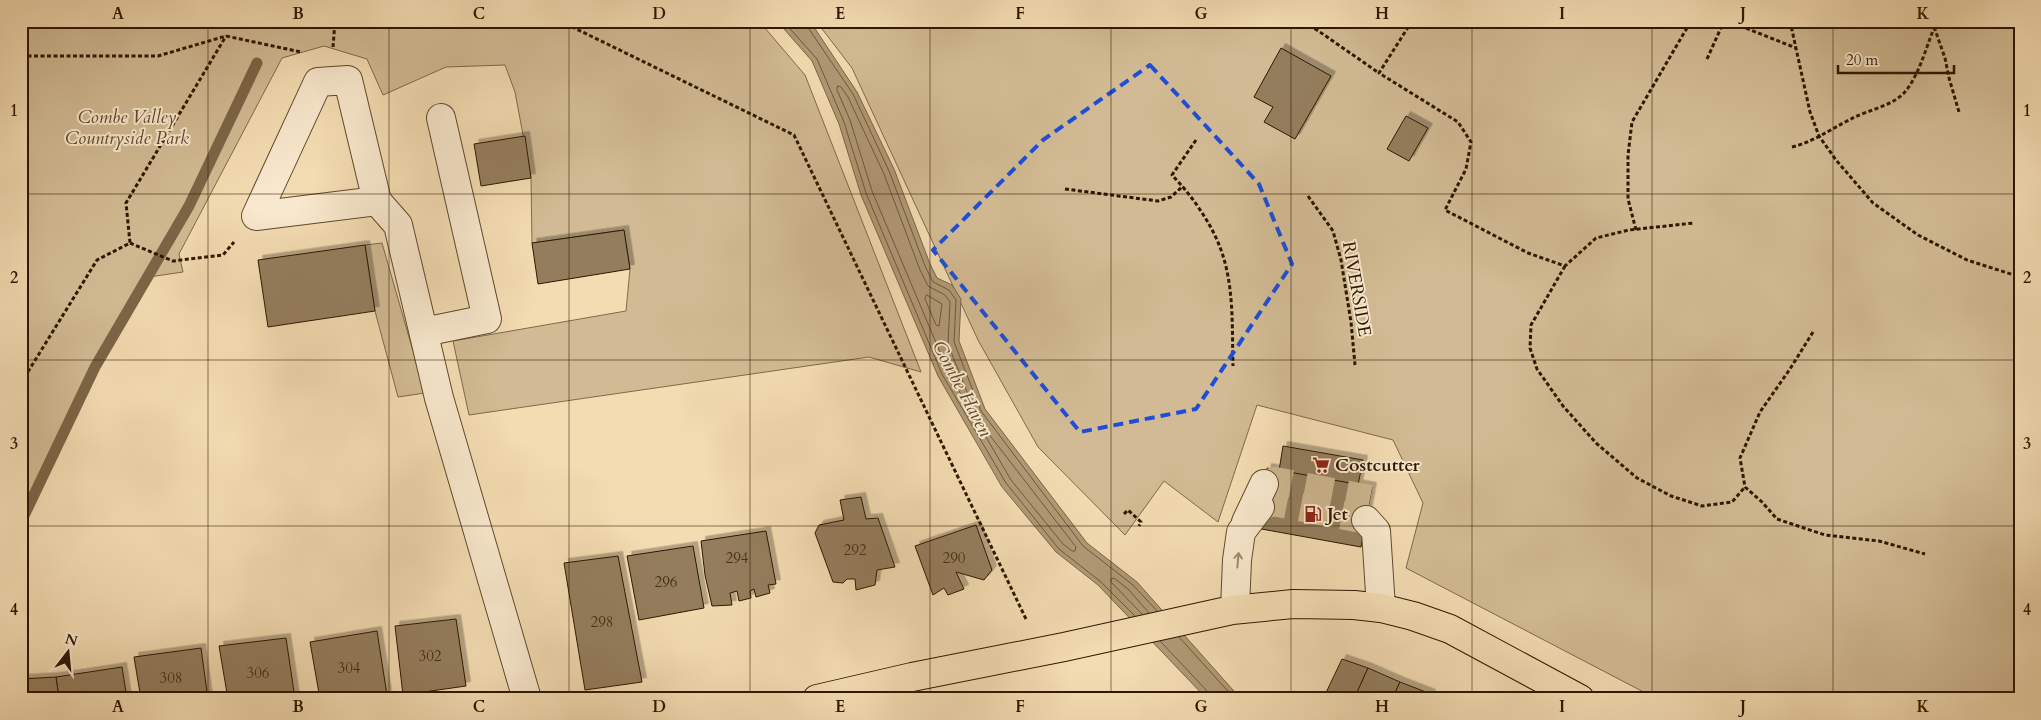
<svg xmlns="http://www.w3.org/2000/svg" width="2041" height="720" viewBox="0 0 2041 720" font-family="Cardo,serif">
<defs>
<filter id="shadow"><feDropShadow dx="4.5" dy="-4.5" stdDeviation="0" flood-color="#0004"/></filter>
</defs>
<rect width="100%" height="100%" fill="#f4dcb2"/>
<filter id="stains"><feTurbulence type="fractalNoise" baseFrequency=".004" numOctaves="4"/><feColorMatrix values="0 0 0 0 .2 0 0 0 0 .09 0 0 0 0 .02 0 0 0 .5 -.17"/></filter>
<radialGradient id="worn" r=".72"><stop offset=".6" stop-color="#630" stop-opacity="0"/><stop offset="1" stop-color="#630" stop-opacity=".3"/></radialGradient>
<g fill="#d2bb94" stroke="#80694a">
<polygon points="21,21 759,21 805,75 921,372 869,357 469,415 453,341 626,311 630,269 624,230 532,243 531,178 515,92 505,65 446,67 383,95 367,59 324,46 282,58 179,254 183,272 149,277 21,513"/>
<polygon points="816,21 2020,21 2020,699 1657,699 1406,568 1423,503 1393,440 1257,405 1218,522 1164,481 1125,535 1038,447 978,340 852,68"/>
<polygon points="382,243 425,393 398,397 375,311 365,245"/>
</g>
<polygon fill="#b09975" stroke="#7c6546" points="777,21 810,21 857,92 894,169 930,264 937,278 952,285 961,299 959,341 985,409 1087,543 1137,582 1241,699 1207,699 1098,585 1056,552 1002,487 938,376 861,195 839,124 812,61"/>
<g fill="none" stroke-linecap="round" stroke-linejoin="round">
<g stroke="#6e583a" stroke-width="1">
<polyline points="783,21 817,59 844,122 866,193 942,374 1006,483 1059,549 1101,582 1135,616"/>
<polyline points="806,21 807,26 853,94 889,171 925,266 933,282 949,290 956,300 954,342 981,411 1083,546 1133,585 1157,611"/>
<polygon points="838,86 841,87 848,97 884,174 920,270 928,286 945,295 950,302 948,344 969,397 967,400 964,400 948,371 872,191 850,120 837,90"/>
<polygon points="927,295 942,304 939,326 936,325 925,299"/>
<polygon points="988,433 1076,547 1075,551 1072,551 1063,544 1011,480 986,437"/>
<polyline points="1142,614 1111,582 1111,579 1114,578 1129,590 1149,613"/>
<polyline points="1179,637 1235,699"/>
<polyline points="1160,641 1209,693 1210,699"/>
</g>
<polyline stroke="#7c6546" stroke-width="11" points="21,522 95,367 189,206 257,63"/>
</g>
<g fill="#947d5d" stroke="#2d1700" filter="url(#shadow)">
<polygon points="1281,48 1331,76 1295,139 1264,122 1273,107 1254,97"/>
<polygon points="1406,116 1428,128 1409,161 1387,149"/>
<polygon points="525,136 531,178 481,186 474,144"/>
<polygon points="624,230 630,269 538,284 532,243"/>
<polygon points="365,245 375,311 268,327 258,260"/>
<polygon points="1283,446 1363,460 1358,485 1279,471"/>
<polygon points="1267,468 1372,487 1361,547 1256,528"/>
<polygon points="861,497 866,519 878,518 895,567 877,570 875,585 856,590 855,579 847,579 843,583 833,582 815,533 819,525 844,520 840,500"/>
<polygon points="976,525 992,570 984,580 956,572 964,589 948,595 944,588 933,595 915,546"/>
<polygon points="766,531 776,584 768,585 770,593 756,597 754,589 750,591 751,598 739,601 737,591 730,593 732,605 712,606 705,575 701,541"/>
<polygon points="693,546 704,608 639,620 627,556"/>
<polygon points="618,556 642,682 585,690 564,563"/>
<polygon points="456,619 466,686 403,695 395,626"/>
<polygon points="377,631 387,695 369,699 320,699 310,642"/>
<polygon points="286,638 295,699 228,699 219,646"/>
<polygon points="201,648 208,699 141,699 134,657"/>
<polygon points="1342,659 1368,668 1354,699 1323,699"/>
<polygon points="122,667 127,699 59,699 56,677"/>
<polygon points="1368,668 1400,682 1392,699 1354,699"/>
<polygon points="56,677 59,699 21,699 21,679"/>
<polygon points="1400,682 1431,694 1429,699 1392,699"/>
</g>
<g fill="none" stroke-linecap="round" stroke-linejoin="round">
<g stroke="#ccb58e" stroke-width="28" stroke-dasharray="28 14" stroke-linecap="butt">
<polyline points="1264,484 1275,481 1370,499"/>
<polyline points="1260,507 1273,502 1366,520"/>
</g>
<g stroke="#5f482c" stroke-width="30">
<g id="minor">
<polyline points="377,201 256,216 318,82 348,80 377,201 398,225 439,398 527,699"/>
<polyline points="424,332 487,319 441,118"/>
<polyline points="1366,520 1376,531 1381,608"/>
<polyline points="1246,522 1264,484"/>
<polyline points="1235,609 1237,560 1241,532 1260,507"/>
</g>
</g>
<g stroke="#2d1700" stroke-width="30">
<polyline id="highway" points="817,699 912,677 1064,647 1232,610 1293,604 1354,605 1381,608 1413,616 1450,629 1580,699"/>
</g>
<g stroke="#2d1700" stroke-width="3" stroke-dasharray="4 2.5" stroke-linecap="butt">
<polyline points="560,21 794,135 1026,619"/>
<polyline points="1304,21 1379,73"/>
<polyline points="1412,21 1379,73 1458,122 1471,142 1466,169 1445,210 1528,253 1565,266 1596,238 1629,230 1694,223"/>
<polyline points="1728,21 1796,48"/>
<polyline points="1790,21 1810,112 1819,136 1836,160 1873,203 1918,235 1967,260 2020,277"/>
<polyline points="1932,21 1945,58 1949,78 1959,112"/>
<polyline points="333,47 335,21"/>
<polyline points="21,56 158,56 226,36 301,52"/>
<polyline points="1707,59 1724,21"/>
<path d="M 1196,140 L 1172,175 C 1194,198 1215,228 1224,259 C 1234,294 1232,331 1233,366"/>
<path d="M 1792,147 C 1813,142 1831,129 1851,119 C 1869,109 1896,106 1908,88 C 1920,71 1926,48 1934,28"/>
<polyline points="1065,189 1158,201 1171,197 1183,186"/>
<polyline points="1308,196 1333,231 1341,260 1351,322 1355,365"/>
<polyline points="1636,230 1628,199 1628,155 1632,122 1691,21"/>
<polyline points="130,243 173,261 223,255 234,242"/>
<polyline points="1565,266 1531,325 1530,348 1537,369 1563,406 1596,443 1637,478 1671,496 1702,506 1732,502 1745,487"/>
<polyline points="1813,332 1790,369 1760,412 1740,458 1745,487 1762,502 1777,519 1825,535 1879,541 1925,554"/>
<polyline points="21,383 97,260 130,243 126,203 226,36"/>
<polyline points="1124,514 1128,510 1141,522 1139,526"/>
</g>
<use href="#minor" stroke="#f8e8cd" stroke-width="28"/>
<use href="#highway" stroke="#f4dcb2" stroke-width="28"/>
</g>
<defs><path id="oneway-shaft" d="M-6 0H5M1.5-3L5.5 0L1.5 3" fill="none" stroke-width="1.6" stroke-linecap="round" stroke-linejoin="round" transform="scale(1.25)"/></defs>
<use stroke="#9d8a71" href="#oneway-shaft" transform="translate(1238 560) rotate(-85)"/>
<path fill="none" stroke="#1d4ed8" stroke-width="4" stroke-dasharray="10 6" stroke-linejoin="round" d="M 1150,65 L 1259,184 L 1292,264 L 1196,409 L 1080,432 L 933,250 L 1043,140 Z"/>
<path fill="none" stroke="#2d1700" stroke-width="1" stroke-opacity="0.55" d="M 208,21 L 208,699M 389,21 L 389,699M 569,21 L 569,699M 750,21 L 750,699M 930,21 L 930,699M 1111,21 L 1111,699M 1291,21 L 1291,699M 1472,21 L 1472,699M 1652,21 L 1652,699M 1833,21 L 1833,699M 21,194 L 2020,194M 21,360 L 2020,360M 21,526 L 2020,526"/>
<defs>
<g id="supermarket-bare" transform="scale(1.35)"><path d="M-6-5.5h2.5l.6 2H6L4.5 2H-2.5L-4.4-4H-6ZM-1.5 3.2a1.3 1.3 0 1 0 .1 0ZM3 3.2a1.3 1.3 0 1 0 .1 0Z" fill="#8f2418" stroke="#f8e8cd" stroke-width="2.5" paint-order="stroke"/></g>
<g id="fuel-bare" transform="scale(1.35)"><path d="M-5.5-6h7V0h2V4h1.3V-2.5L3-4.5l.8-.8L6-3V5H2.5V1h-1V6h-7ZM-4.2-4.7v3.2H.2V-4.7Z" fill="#8f2418" stroke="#f8e8cd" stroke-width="2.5" paint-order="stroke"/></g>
</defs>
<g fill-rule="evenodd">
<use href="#supermarket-bare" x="1321" y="465"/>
<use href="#fuel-bare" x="1313" y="514"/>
</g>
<g text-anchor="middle" stroke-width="4" stroke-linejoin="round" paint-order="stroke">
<g font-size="15" fill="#473017">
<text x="855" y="555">292</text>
<text x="737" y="563">294</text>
<text x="954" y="563">290</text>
<text x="666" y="587">296</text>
<text x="602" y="627">298</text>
<text x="430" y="661">302</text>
<text x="349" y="673">304</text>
<text x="258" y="678">306</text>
<text x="171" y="683">308</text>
</g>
<g font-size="18" font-style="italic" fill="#5f482c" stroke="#f8e8cd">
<text x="127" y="123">Combe Valley<tspan x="127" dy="21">Countryside Park</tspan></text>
</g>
<g font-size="18" fill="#2d1700" stroke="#f8e8cd">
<text transform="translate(1357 289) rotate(80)" y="6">RIVERSIDE</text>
</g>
<g font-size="18" font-weight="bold" fill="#2d1700" stroke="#f8e8cd" text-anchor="start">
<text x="1335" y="471">Costcutter</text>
<text x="1327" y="520">Jet</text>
</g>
<g font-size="19" font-style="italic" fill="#614b2f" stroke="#f8e8cd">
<text transform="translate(963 388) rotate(62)" y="7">Combe Haven</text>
</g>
</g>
<rect width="2041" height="720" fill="none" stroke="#f4dcb2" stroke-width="55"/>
<g transform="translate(68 652) rotate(16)" stroke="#f8e8cd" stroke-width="4" paint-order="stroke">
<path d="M0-4L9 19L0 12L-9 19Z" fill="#2d1700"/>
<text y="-8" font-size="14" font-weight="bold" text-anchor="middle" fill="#2d1700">N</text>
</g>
<path d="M1838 65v8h116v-8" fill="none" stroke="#2d1700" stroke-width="2.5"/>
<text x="1846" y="65" font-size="15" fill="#2d1700" stroke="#f8e8cd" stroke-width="4" paint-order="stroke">20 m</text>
<rect x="28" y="28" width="1986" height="664" fill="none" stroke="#2d1700" stroke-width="2"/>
<g font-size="16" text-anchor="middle" font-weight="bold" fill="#2d1700">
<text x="118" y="19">A</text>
<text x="298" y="19">B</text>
<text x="479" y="19">C</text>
<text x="659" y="19">D</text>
<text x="840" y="19">E</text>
<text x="1020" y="19">F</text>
<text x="1201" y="19">G</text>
<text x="1382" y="19">H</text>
<text x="1562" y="19">I</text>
<text x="1743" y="19">J</text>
<text x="1923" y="19">K</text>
<text x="14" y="116">1</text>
<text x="2027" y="116">1</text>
<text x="14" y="283">2</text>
<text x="2027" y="283">2</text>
<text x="14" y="449">3</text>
<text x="2027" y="449">3</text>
<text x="14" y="615">4</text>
<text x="2027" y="615">4</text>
<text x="118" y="712">A</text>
<text x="298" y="712">B</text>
<text x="479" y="712">C</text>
<text x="659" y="712">D</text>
<text x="840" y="712">E</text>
<text x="1020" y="712">F</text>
<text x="1201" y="712">G</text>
<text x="1382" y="712">H</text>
<text x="1562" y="712">I</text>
<text x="1743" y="712">J</text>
<text x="1923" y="712">K</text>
</g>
<rect width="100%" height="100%" filter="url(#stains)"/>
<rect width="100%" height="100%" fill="url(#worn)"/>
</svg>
